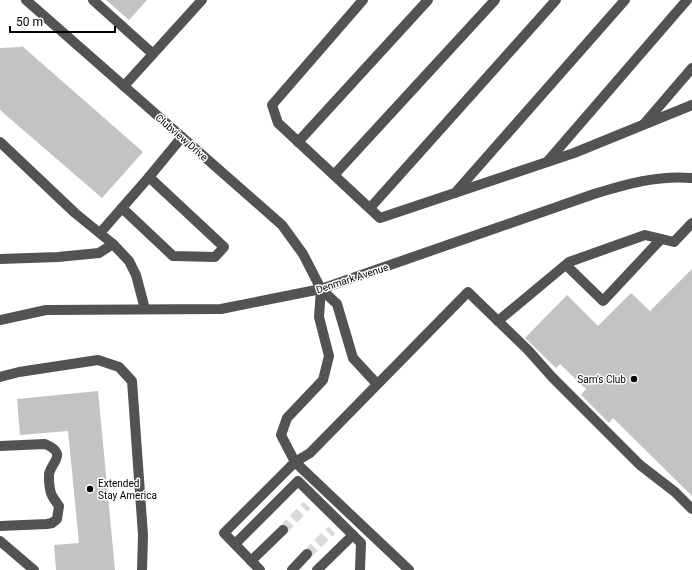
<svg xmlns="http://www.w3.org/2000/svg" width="692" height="570" viewBox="0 0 692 570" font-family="Roboto,sans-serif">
<rect width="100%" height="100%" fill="#fff"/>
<g fill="#c3c3c3">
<polygon points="106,0 147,0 129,20"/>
<polygon points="22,46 143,152 102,198 0,110 0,48 21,47"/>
<polygon points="692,269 692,496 613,418 609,423 581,395 586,389 560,364 556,368 525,338 567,295 598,326 631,293 650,311"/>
<polygon points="98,391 115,570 56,570 54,545 79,543 68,431 20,435 17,399"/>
</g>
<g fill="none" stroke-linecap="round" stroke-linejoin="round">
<g stroke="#d9d9d9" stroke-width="10" stroke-dasharray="10 5" stroke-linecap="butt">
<polyline points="283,530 307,505"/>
<polyline points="307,554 332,530"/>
</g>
<g stroke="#535353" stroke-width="10">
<polyline points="26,0 282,225 303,254 321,289 337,304 353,358 377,384"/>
<polyline points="93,0 153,54"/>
<polyline points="363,0 272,105 278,123 380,218 574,153 692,105"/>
<polyline points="124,86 202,0"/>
<polyline points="644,124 692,68"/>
<polyline points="0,142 75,213 113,244 129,261 136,275 145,309"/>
<polyline points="298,142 428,0"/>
<polyline points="547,162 687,0"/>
<polyline points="334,175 495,0"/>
<polyline points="455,193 625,0"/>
<polyline points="122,208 173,256 215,257 224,247 149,177"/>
<polyline points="370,208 556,0"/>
<polyline points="100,233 149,177 182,137"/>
<polyline points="0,259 58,257 99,253 113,244"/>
<polyline points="566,265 603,301 661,239"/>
<polyline points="321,289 319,317 329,356 323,380 287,418 281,435 295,462 409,570"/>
<path d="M 0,320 L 46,310 L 221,309 L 321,289 L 594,194 C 627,184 657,175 692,178"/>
<polyline points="498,321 569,262 645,235 674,242 692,223"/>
<polyline points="0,377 19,372 98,360 119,367 132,381 143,535 142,570"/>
<path d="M 0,446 L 45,444 C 68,454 52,461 49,474 C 49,475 49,480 49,480 C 50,494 51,495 59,506 L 57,519 L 52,523 L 47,524 L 0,526"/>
<polyline points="0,541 34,570"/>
<polyline points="235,544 298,481 361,543 360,570"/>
<polyline points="251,561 283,530"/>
<polyline points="260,570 224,533 295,462 310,453 468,292 528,350 552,377 640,465 675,492 692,509"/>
<polyline points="292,570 307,554"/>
<polyline points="317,570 353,535"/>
</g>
</g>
<g fill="#000" stroke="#fff" stroke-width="1.5">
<circle cx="634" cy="379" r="4"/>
<circle cx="90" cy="489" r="4"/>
</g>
<g text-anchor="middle" stroke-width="3" stroke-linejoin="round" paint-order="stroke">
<g font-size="10" fill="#000" stroke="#fff">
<text transform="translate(182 137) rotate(41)" y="4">Clubview Drive</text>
<text transform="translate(352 278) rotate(-18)" y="4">Denmark Avenue</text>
</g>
<g font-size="10" fill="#000" stroke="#fff" text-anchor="end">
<text x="626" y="383">Sam's Club</text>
<text x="98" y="487" text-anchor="start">Extended<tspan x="98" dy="12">Stay America</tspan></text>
</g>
</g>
<path d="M10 26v6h105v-6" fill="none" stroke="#000000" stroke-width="2"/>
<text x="16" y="26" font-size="12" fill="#000000" stroke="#ffffff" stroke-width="3" paint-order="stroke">50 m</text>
</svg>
